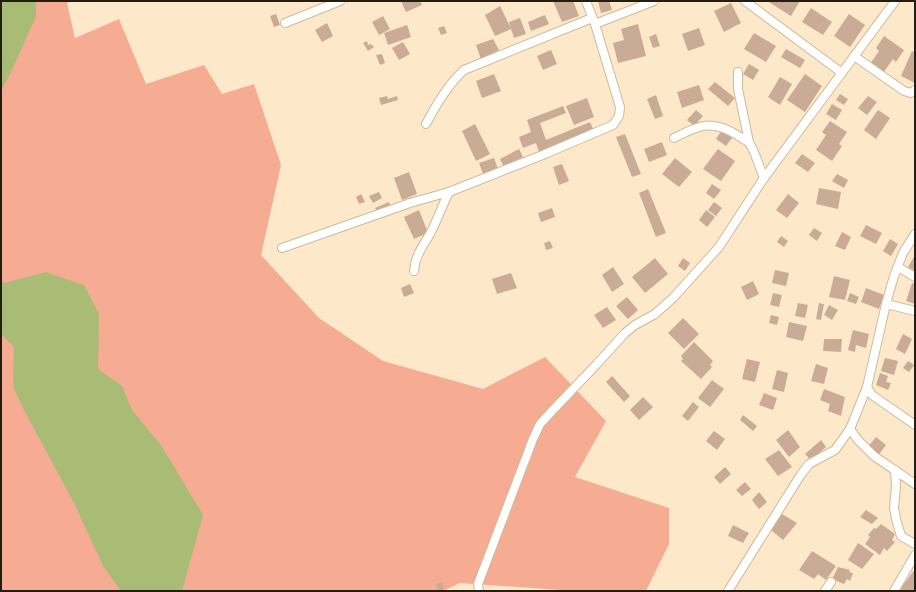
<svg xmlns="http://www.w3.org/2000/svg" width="916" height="592" viewBox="0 0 916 592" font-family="'Noto Sans',sans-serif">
<rect width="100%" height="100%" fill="#fde9c9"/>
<polygon fill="#f6ab93" points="1,1 72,1 67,3 75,38 119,19 146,84 204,65 222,94 254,84 281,165 261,255 319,318 383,361 483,389 545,357 606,421 575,477 669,508 669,544 646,591 575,591 460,583 443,591 1,591"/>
<g fill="#a9bc76">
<polygon points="1,1 36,1 36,16 13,68 1,91"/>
<polygon points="46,272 84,285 99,314 98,369 122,386 132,410 161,445 203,515 182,591 121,591 103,566 74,503 23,408 13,386 14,347 1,334 1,280 4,283"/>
</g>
<g fill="#caab95">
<polygon points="401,1 420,1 422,5 406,12"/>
<polygon points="553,1 573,1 579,16 562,22"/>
<polygon points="598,1 609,1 612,10 601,13"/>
<polygon points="767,1 800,1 791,16"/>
<polygon points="731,3 741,23 724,32 714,11"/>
<polygon points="500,6 511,28 509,22 520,18 526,34 514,38 511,29 495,36 485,15"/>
<polygon points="811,8 832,22 823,35 802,22"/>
<polygon points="276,14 280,25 274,27 270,16"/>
<polygon points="849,14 865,25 850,47 834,36"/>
<polygon points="545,15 549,24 531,31 528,22"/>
<polygon points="383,16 390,29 379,35 372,22"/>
<polygon points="327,23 333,36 322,42 315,30"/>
<polygon points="638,24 646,56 618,63 613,43 624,40 621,29"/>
<polygon points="407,25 411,37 388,45 384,33"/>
<polygon points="444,26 447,33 441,35 438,28"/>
<polygon points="699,28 705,45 688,51 682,34"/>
<polygon points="754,33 776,46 766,62 744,49"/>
<polygon points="656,34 660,46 653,48 649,37"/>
<polygon points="884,36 904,50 896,62 893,59 883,73 870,64 879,51 876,48"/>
<polygon points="493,39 499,50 481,59 476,45"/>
<polygon points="367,41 368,45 371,44 374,47 368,51 363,43"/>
<polygon points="403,42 410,54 399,60 392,48"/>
<polygon points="786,49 805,60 800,68 781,57"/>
<polygon points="551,50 557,64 543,70 537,56"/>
<polygon points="912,51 915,53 915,83 901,76"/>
<polygon points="382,54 385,63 380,65 376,55"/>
<polygon points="749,64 759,70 753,80 743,74"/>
<polygon points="494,74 501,91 482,98 476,81"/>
<polygon points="805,74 822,86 805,112 787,100"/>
<polygon points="780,77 792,84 780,105 768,97"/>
<polygon points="715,82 735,98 728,106 708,89"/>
<polygon points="699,85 704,100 682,108 677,92"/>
<polygon points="840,94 848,99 844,105 836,100"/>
<polygon points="656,95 663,116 655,119 647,99"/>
<polygon points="387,96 388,99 397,96 398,100 381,105 379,98"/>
<polygon points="868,96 877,102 867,115 858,108"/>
<polygon points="587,98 594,117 574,125 566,106"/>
<polygon points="832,104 842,110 836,120 826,114"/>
<polygon points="563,106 566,113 540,123 546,140 590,122 594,131 539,152 536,143 523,148 519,137 531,132 527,120"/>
<polygon points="696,110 703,116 694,126 687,120"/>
<polygon points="878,110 890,118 876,139 864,130"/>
<polygon points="830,121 847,132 839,144 842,146 832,161 816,150 826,135 822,132"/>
<polygon points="475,124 490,154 476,161 462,131"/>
<polygon points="722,130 732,138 726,146 716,139"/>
<polygon points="625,134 641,174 632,177 616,137"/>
<polygon points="662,142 667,155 649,162 644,149"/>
<polygon points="519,149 523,157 504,167 500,159"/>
<polygon points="718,149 735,161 721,181 703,169"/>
<polygon points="802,154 815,163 808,172 795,163"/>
<polygon points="494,158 498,169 483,174 479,163"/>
<polygon points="675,158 692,172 679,187 662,174"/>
<polygon points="562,164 569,181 559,185 553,167"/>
<polygon points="409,172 417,194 402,200 394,178"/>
<polygon points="837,174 848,180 844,188 832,181"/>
<polygon points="712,184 721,190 714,199 706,193"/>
<polygon points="819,188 841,192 838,209 816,204"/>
<polygon points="648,189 666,233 656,237 639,193"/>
<polygon points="379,192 382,198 373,203 369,196"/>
<polygon points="361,194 365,202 359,204 356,197"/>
<polygon points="788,194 799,203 787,218 776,210"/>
<polygon points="389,202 391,208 378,213 375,208"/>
<polygon points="714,202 722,208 716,216 708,210"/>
<polygon points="552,208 555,217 541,222 538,213"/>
<polygon points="419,210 428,233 414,239 404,217"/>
<polygon points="706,210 715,217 707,227 699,220"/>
<polygon points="866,225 882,233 876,244 860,236"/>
<polygon points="814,228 822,233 817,241 809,235"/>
<polygon points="842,232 851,237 845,250 835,246"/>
<polygon points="781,236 788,241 784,247 777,242"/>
<polygon points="890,239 898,244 891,256 883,251"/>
<polygon points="550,241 553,248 546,250 544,243"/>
<polygon points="915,255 915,271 908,267"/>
<polygon points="655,258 668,274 645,293 632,277"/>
<polygon points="683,258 690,263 685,271 678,266"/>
<polygon points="613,267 624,284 612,292 602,275"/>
<polygon points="775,270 789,273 786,286 772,283"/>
<polygon points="511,273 517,288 497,294 492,279"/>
<polygon points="834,276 850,280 845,300 829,297"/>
<polygon points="753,281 759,294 747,300 741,287"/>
<polygon points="912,283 915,284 915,304 906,301"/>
<polygon points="410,284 414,293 404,297 401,288"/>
<polygon points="866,288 884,295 879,309 861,302"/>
<polygon points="773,293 782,295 779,307 770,305"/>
<polygon points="850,293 859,297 856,304 847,301"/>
<polygon points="627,297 638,310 628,319 616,306"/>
<polygon points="798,303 808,305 805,318 795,316"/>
<polygon points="819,303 824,304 821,320 816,319"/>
<polygon points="829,305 838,310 832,320 824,315"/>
<polygon points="607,307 616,320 603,328 594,315"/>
<polygon points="771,315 779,317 777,325 769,323"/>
<polygon points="683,318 699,334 684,349 668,333"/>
<polygon points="789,322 807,326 803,341 786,337"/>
<polygon points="853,330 869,334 866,348 856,345 855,352 848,350"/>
<polygon points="903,334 912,339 905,354 896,349"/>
<polygon points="824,339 842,339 841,352 823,351"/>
<polygon points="694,342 713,361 710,365 712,367 701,379 681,361 683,359 681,356"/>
<polygon points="885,358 898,361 894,375 881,371"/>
<polygon points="747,359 760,362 755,382 742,379"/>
<polygon points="908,361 914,365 909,372 903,368"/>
<polygon points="816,364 828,368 824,384 811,381"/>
<polygon points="777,370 788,373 784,392 772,389"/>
<polygon points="880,373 888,376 886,382 891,383 888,390 876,385"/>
<polygon points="612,376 630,396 624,402 606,382"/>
<polygon points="712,380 724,389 710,407 698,398"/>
<polygon points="824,389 845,397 841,416 828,411 830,404 820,400"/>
<polygon points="764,393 777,398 773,410 759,405"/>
<polygon points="643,397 653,407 639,420 630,410"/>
<polygon points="693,402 699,407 688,421 682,416"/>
<polygon points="743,415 757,426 753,431 740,420"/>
<polygon points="788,430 800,447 789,457 776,440"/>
<polygon points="714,431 725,439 717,450 706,441"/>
<polygon points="876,437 886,445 878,456 867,448"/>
<polygon points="821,440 826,447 811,460 805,454"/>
<polygon points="779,450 792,467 778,476 765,459"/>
<polygon points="725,467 731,474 720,484 714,477"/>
<polygon points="745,482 751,489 742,496 736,490"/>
<polygon points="759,492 767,502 759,509 752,500"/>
<polygon points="866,510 878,518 872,524 860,517"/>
<polygon points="782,514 797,523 783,540 771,530"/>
<polygon points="881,524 895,534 892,540 895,542 887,551 884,548 880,555 865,544 870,537 868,535 874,528 876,529"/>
<polygon points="733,525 749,533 743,543 728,536"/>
<polygon points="858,543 874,554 862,569 848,560"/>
<polygon points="812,551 836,566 826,580 818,574 814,579 799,570"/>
<polygon points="838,567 850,570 849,572 853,573 850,581 847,579 844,584 832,579"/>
<polygon points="915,569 915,591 903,591 900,589"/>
<polygon points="442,582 444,590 438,591 436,584"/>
</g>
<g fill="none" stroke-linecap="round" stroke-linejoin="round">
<g stroke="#ceba9b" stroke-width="10">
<g id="minor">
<polyline points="745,1 842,73"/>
<polyline points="285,23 340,1"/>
<polyline points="595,24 654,1"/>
<polyline points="854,56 904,91 911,93 915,90"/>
<polyline points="738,72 738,89 749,142"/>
<path d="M 426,124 C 436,105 448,84 464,70 L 592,18"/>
<path d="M 674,138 C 699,125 712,119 737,135 C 741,138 747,140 750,144 C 756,154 759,167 764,178"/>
<polyline points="915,234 903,253 894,276 886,304 867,387 850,429 858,440 874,456 915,484"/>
<polyline points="282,248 410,203 449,192 545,154 613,125 619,116 620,107 595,24 586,1"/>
<polyline points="898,267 915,277"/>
<path d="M 414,271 C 415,254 425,244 432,230 C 438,218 443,204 449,192"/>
<polyline points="886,304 915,311"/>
<polyline points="867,387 872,395 915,425"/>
<polyline points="895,470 896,486 894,508 896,519 901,536 915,544"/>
<polyline points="479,591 478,584 533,439 540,424 552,411 596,365 625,333 635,325 655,314 673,298 719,247 764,178 895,1"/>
<polyline points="728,591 800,476 809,464 835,450 850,429"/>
<polyline points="825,591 831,582"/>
<polyline points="894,591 915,555"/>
</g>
</g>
<use href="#minor" stroke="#fff" stroke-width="8"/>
</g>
<rect width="916" height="592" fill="none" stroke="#241d11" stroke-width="4"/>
</svg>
